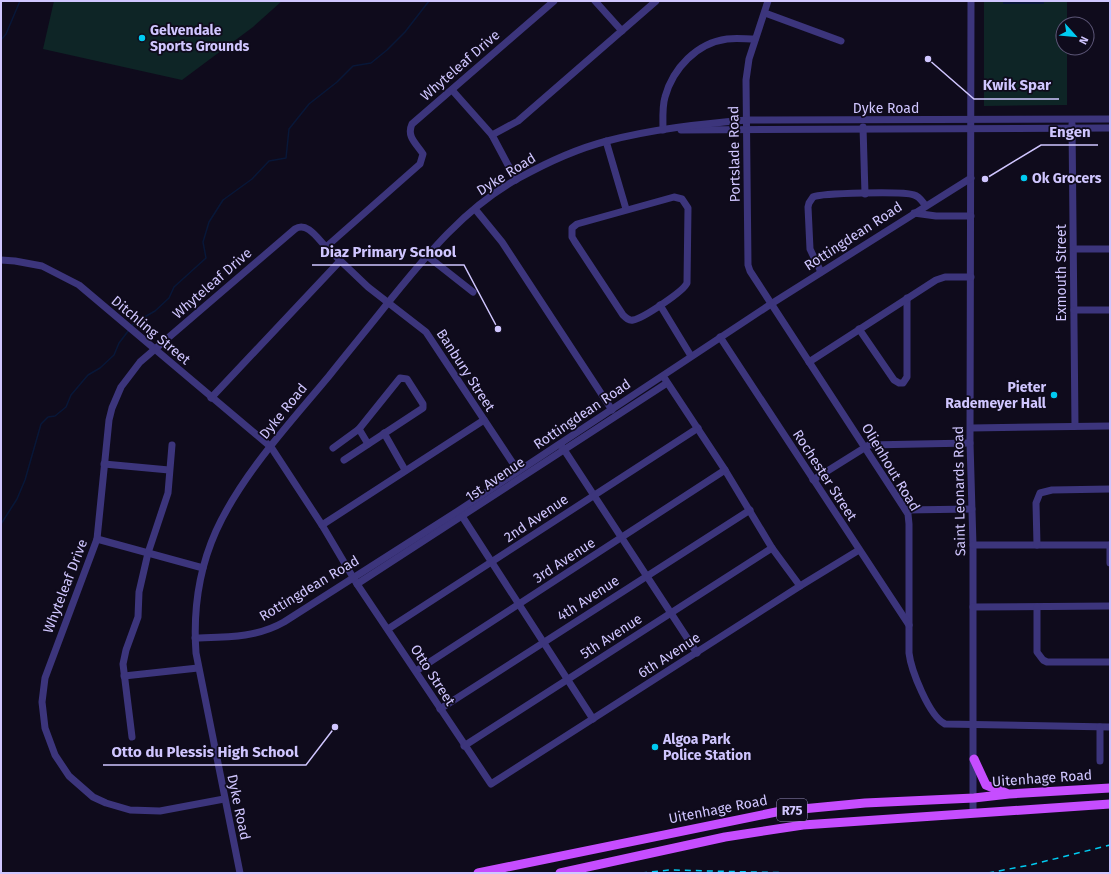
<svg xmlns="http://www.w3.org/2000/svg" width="1111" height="874" viewBox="0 0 1111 874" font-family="'Fira Sans',sans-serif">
<rect width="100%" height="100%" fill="#0f0b1c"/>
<g fill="#0e2526">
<polygon points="54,1 282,1 253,27 182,80 43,49"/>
<polygon points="984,1 1067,1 1067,24 1063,24 1063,48 1067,48 1067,105 984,106"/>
</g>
<rect fill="#081738" x="1003" y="1" width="41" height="3"/>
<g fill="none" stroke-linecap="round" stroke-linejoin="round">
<g stroke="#081738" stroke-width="1.5">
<polyline points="1,40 6,34 20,1"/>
<polyline points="131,327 134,323 155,311 169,298 174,287 206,258 203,242 209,222 223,200 252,179 269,161 286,158 289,129 309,104 337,82 353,66 371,63 387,50 405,32 429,1"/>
<polyline points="1,524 17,499 25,480 41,424 48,417 55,416 66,407 71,395 88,375 100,368 114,355 119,343 129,330"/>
</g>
<g stroke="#3c357c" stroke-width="7">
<polyline points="595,1 622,31"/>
<path d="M 768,1 L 749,59 L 746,80 L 748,265 L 750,271 L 908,514 L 909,524 L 909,653 C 911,670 929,716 945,724 L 1110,727"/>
<polyline points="971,1 970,443 973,545 973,812"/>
<polyline points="765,13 841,41"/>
<polyline points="452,90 492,135 516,180"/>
<polyline points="1072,124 1075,426"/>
<polyline points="863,127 865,194"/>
<path d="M 663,130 C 663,119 662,107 665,97 C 673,68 697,43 727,39 C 736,38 746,39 755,39"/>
<polyline points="681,130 1110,128"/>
<polyline points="492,135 518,121 656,1"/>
<polyline points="606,141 626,209"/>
<path d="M 674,197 L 682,199 L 688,208 L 687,283 C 684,291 642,319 633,320 C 629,321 626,318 623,315 L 575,242 L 572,237 L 572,228 L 577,224 Z"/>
<polyline points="475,209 502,242 612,410"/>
<polyline points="914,213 936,216 971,216"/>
<polyline points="326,247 368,287 426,332 518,471"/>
<polyline points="1074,249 1110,249"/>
<polyline points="426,255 473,292"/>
<polyline points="1,260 15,261 42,266 79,285 271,447 322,525 357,584 491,784 800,586 859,550"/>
<path d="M 821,272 L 810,249 L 808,207 L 809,203 L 813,197 C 821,193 904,191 914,195 C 919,196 922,201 925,205"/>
<polyline points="660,305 691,356"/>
<polyline points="1074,310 1110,310"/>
<polyline points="859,329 894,380 899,383 903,383 907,377 907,298"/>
<polyline points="720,337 909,625"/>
<polyline points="809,362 936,280 945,277 971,277"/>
<polyline points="665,379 725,470 772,548 800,586"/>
<polyline points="211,398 340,261"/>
<polyline points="971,428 1110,426"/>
<polyline points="359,429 368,444"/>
<polyline points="384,433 405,470"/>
<polyline points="561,445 697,653"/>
<polyline points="333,448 359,429 400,378 407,379 423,404 423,408 344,460"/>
<polyline points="104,464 169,470"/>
<polyline points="813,480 869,445 970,443"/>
<polyline points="906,510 972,509"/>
<polyline points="460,513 593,719"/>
<polyline points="322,525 484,420"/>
<polyline points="97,539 203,568"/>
<polyline points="973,545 1110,545"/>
<polyline points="1037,545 1036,503 1040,493 1052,490 1110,489"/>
<polyline points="1110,545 1110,563"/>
<polyline points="357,584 667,383"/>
<polyline points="973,607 1110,606"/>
<polyline points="1037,607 1037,652 1043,660 1047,662 1110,662"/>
<polyline points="388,629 698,428"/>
<path d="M 195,638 C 226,637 256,638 284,622 L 458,511 L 771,304 L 971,178"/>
<polyline points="416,671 725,470"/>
<polyline points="124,676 198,668"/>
<polyline points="440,709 750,510"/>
<polyline points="132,737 123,664 126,650 138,617 139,592 148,553 168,493 172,445"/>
<polyline points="464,746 772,548"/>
<polyline points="1100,761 1100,727"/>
<path d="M 224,799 L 160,811 L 130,810 L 106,803 L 93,797 L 69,776 L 55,755 L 45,728 L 42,702 L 45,678 L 97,539 L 109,420 L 112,408 L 121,387 L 140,362 L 295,229 C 307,221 318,239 326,247 L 420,164 L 423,154 C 417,144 406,137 412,124 L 554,1"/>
<path d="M 240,873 L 196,653 C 193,611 199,569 216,531 C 242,474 290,423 329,376 C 348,352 368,328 387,304 C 425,257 464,208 519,178 C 546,163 576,149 607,141 C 653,129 700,124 747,120 L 1110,119"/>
</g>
<g stroke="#c64dff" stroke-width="9">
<polyline points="974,759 986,785 1006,793"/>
<polyline points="478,873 781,811 865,803 974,798 1009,794 1110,788"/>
<polyline points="560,873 725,837 803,825 1110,804"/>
</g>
<g stroke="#00cbf1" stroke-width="1.5" stroke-dasharray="6 5" stroke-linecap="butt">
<polyline points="641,873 670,870 795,873"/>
<polyline points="988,873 1030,865 1110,845"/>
</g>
</g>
<g fill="#00cbf1" stroke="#0f0b1c" stroke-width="1.5">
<circle cx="142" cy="38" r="4"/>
<circle cx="1024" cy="178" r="4"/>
<circle cx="1054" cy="395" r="4"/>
<circle cx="655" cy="747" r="4"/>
</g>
<g text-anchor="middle" stroke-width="3.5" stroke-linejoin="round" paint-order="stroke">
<rect fill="#0f0b1c" stroke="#968ebb" stroke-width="1" x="777" y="799" width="30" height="22" rx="3"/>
<g font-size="13" font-weight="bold" fill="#d0c6ff">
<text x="792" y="815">R75</text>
</g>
<g font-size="14" font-weight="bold" fill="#d0c6ff" stroke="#0f0b1c" text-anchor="start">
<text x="150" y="35">Gelvendale<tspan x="150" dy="16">Sports Grounds</tspan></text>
<text x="1032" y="183">Ok Grocers</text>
<text x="1046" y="392" text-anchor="end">Pieter<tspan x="1046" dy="16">Rademeyer Hall</tspan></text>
<text x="663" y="744">Algoa Park<tspan x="663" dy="16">Police Station</tspan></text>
</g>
<g font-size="14" fill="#d0c6ff" stroke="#0f0b1c">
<text transform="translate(460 65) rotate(-41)" y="5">Whyteleaf Drive</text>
<text x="886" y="113">Dyke Road</text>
<text transform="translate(734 154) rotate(-91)" y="5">Portslade Road</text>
<text transform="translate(506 174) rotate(-32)" y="5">Dyke Road</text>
<text transform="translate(853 236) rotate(-33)" y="5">Rottingdean Road</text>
<text transform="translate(1061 273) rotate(-90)" y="5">Exmouth Street</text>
<text transform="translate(212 283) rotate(-41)" y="5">Whyteleaf Drive</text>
<text transform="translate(151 330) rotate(40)" y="5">Ditchling Street</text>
<text transform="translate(466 370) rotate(57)" y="5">Banbury Street</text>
<text transform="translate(283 411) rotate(-51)" y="5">Dyke Road</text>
<text transform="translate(582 414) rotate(-34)" y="5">Rottingdean Road</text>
<text transform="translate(891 467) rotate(59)" y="5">Olienhout Road</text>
<text transform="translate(825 475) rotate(57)" y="5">Rochester Street</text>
<text transform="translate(495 479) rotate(-34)" y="5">1st Avenue</text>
<text transform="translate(959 491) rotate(-91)" y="5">Saint Leonards Road</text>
<text transform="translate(536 518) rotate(-34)" y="5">2nd Avenue</text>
<text transform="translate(564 560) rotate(-33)" y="5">3rd Avenue</text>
<text transform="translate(65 586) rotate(-69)" y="5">Whyteleaf Drive</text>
<text transform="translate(309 588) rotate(-31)" y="5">Rottingdean Road</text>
<text transform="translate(588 598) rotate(-33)" y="5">4th Avenue</text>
<text transform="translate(611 636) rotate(-33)" y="5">5th Avenue</text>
<text transform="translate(669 655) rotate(-33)" y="5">6th Avenue</text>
<text transform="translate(433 675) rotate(57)" y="5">Otto Street</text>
<text transform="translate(1042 778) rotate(-4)" y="5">Uitenhage Road</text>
<text transform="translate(239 807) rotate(78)" y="5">Dyke Road</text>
<text transform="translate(718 809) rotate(-11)" y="5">Uitenhage Road</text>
</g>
</g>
<path fill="none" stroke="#d0c6ff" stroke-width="1.5" d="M928 59L974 99H1059M985 179L1041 145H1098M498 329L464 265H312M335 727L306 765H103"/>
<g fill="#d0c6ff" stroke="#0f0b1c" stroke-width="1.5">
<circle cx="928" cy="59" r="4"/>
<circle cx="985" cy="179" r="4"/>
<circle cx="498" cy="329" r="4"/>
<circle cx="335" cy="727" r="4"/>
</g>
<g font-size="15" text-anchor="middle" font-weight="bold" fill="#d0c6ff" stroke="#0f0b1c" stroke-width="3.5" stroke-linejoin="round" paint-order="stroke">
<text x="1017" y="90">Kwik Spar</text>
<text x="1070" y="137">Engen</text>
<text x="388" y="257">Diaz Primary School</text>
<text x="205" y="757">Otto du Plessis High School</text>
</g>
<rect width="1111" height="874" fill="none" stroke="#d0c6ff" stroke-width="4"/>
<g transform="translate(1075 36) rotate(117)"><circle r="19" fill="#0f0b1c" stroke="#5c5677"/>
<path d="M0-3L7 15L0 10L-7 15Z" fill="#00cbf1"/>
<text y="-6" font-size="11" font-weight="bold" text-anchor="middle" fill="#d0c6ff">N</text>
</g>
</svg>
